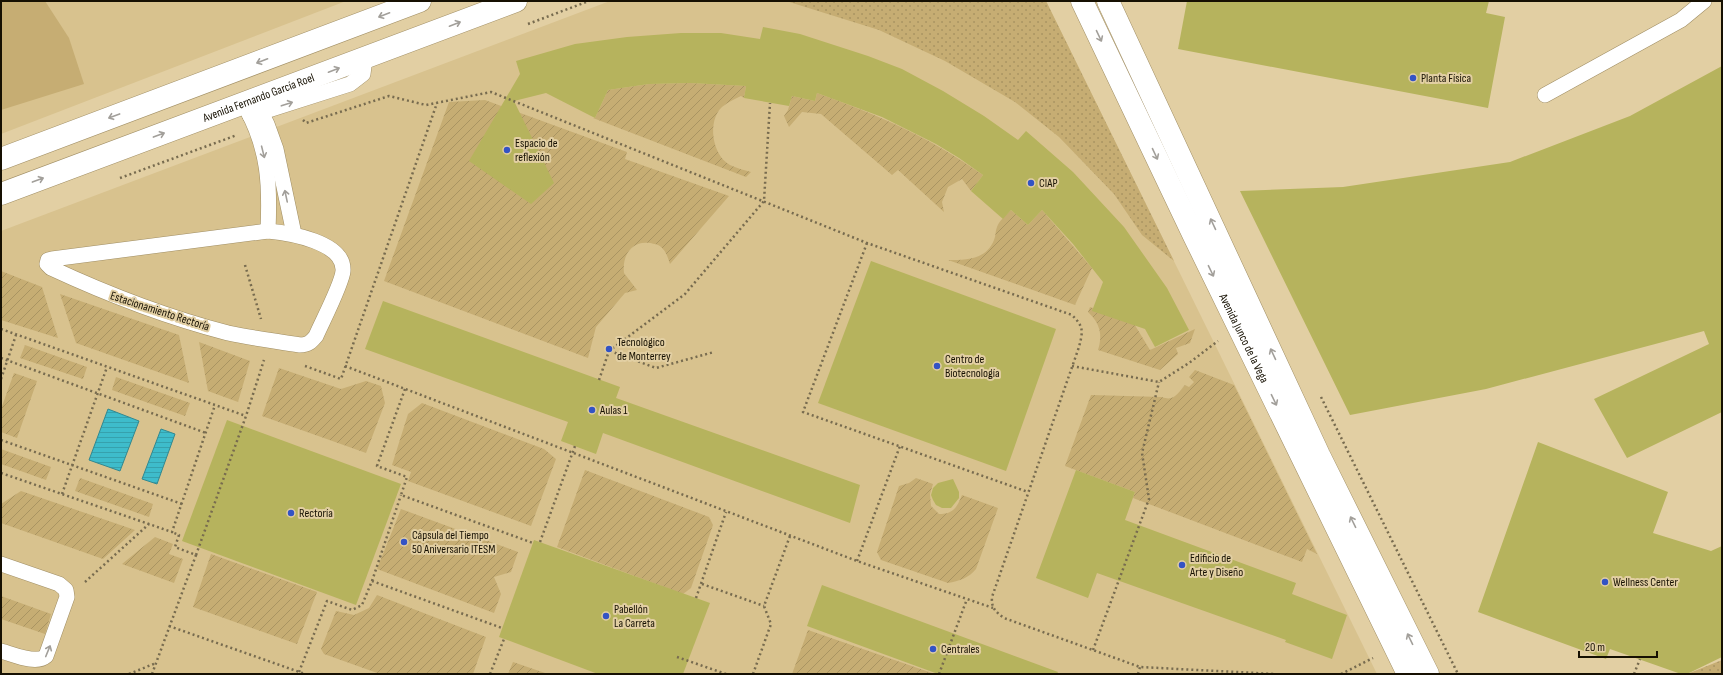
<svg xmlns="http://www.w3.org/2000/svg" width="1723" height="675" viewBox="0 0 1723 675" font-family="'Sofia Sans Condensed',sans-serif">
<defs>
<pattern id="grass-dots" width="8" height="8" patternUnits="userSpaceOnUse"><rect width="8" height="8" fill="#c6ad73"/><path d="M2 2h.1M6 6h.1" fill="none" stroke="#a99462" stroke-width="1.8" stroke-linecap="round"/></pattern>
<pattern id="garden-furrows" width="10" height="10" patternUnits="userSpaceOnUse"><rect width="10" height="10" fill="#c6ad73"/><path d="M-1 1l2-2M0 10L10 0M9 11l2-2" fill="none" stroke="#a99462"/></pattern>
<pattern id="water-rules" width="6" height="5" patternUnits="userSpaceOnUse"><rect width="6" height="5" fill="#3ebccb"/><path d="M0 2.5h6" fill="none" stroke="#36a1ad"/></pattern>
</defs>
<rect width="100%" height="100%" fill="#e2cfa3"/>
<g fill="#d8c28e">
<polygon points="1,1 346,1 1,134"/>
<polygon points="610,1 1046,1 1377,674 1,674 1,231"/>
</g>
<g fill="url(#grass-dots)">
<polygon points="786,1 1046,1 1174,261 1142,235 1114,194 1059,137 1015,102 945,61 879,30"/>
<polygon points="1722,660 1722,674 1687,674"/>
</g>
<g fill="url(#garden-furrows)">
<path d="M 690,83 L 746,86 L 744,98 L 741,96 C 735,99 728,102 722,107 C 707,121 712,155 730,165 C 736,168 744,170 751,172 L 746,177 L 593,118 L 595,118 L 608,90 L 649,84 Z"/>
<path d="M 817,93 C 880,116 928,136 983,175 L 971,191 L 962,179 L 948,187 L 942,202 L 944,212 L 898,170 L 892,175 L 821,114 L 802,112 L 789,127 L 784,116 L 788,110 L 792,96 L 815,101 Z"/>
<path d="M 485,100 L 627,152 L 625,159 L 729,196 L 670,264 C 668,258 666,251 661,247 C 658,244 654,244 650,243 C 631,240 622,256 624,273 L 637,290 L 625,293 L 596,327 L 588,358 L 384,281 L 449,102 Z"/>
<path d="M 1011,210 L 1028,225 L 1042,210 L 1092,268 L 1075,305 L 948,260 C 966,260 986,260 994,240 C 996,236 995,231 997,227 C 999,221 1006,215 1011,210 Z"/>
<polygon points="1,271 42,287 58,338 1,320"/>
<polygon points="60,294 179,335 189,383 76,343"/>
<path d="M 1090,307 L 1133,322 L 1150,350 L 1195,329 L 1190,343 L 1176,348 L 1178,354 L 1160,370 L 1098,350 C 1103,335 1100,323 1088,312 Z"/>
<polygon points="199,342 250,361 238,402 208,391"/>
<polygon points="25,345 87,367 83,379 20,358"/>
<polygon points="279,368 341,389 366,381 381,386 385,403 366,453 262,416"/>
<path d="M 1195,370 L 1234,385 L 1317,554 L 1307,549 L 1302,562 L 1133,498 L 1135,492 L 1065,466 L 1091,395 L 1162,397 C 1174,402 1178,393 1185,385 L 1189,387 L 1194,382 L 1189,377 Z"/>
<polygon points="14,373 37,381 17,438 1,432 1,409"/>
<polygon points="116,377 190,403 185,416 112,390"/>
<polygon points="422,403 544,449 556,459 531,526 408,481 411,472 392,465 408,414"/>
<polygon points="1,449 51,467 46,480 1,464"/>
<polygon points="585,470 709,517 713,525 691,588 683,594 557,547"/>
<polygon points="80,478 153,504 149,517 75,491"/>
<path d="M 916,478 L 933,484 L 930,494 L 931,506 L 939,514 C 954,514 957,507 962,495 L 998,508 L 976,569 C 969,578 959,581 948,583 L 881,560 L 877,552 L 899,486 L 909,483 Z"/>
<polygon points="21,491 135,530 103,559 1,523 1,504"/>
<polygon points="401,509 518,552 511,572 494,577 501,594 494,613 377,569"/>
<polygon points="155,537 173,544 169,554 183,559 174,583 122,564"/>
<polygon points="211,554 317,592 297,644 193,607"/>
<polygon points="377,595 486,637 473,674 380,674 324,654 321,649 336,611 354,615 369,608"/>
<polygon points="1,596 51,614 45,634 1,619"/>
<polygon points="808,630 932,673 792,674"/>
<polygon points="513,662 548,674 508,674"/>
</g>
<polygon fill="#c6ad73" points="1,1 45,1 69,38 84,84 1,110"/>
<g fill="url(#water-rules)" stroke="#32888f">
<polygon points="108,409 139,421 120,471 89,460"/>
<polygon points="161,429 175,434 157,484 142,479"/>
</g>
<g fill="#b6b35d">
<polygon points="1187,1 1489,1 1486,13 1505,17 1488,108 1178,49"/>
<polygon points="763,27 800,34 868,56 902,69 943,91 984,116 1018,140 1026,131 1073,172 1124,227 1167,288 1189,330 1155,347 1145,329 1092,311 1103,282 1073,244 1042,210 1028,225 1011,210 1003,219 971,191 983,175 959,158 936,144 882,117 817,93 815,101 792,96 789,106 744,98 746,86 690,83 649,84 608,90 595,118 546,93 514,101 554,183 531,204 469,161 520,74 516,61 575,44 627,37 681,33 721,33 760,39"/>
<polygon points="1722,66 1722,412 1627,458 1594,399 1709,344 1704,331 1486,389 1350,415 1240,191 1343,187 1510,162 1630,116"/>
<polygon points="871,261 1056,329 1006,471 818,403"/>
<polygon points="383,301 620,387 616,398 860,485 850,523 603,433 596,454 561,441 568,422 365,349"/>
<polygon points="227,420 401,484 356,605 182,541"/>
<polygon points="1538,442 1668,492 1653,533 1711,551 1722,546 1722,657 1687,674 1681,674 1610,649 1606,659 1478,612"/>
<polygon points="1076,470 1135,492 1125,520 1296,583 1292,594 1347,615 1332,659 1285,642 1286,640 1097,573 1088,598 1036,578"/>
<polygon points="953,479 959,492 959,498 951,508 942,508 936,505 933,500 931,495 933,488 938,483"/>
<polygon points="534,540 710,603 683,674 598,674 499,637"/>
<polygon points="822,585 1058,672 1057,674 938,674 807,626"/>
</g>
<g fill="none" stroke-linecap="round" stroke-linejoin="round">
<g stroke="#a08e64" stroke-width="16">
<g id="service">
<polyline points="1545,95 1681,20 1704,1"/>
<polyline points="255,100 267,124 276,149 294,234"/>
<path d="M 246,108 C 269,150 270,185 268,231"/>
<polyline points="250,116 350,84 363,74 365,58"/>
<path d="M 268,231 C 289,233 345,242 343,271 C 342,284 322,322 316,336 C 311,342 308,345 300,345 C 276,341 251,338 228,333 C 166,317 109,295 51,268 L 47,264 L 48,260 L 52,259 Z"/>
<path d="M 1,564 L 59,584 L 66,590 L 67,597 L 46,656 C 36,665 13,654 1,651"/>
</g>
</g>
<g stroke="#a08e64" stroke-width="23">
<g id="tertiary">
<path id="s1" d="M 1082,1 L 1194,236 L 1408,674"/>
<polyline points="1108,1 1319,455 1428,674"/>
<polyline points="1,159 420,1"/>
<path id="s2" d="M 1,194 L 516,1"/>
</g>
</g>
<g stroke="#776b4f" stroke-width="2.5" stroke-dasharray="2 3" stroke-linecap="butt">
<polyline points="528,24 589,1"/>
<path d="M 303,120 L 306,123 L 389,96 L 426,105 L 491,92 L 867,243 L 1072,315 C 1084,327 1083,331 1079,347 L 992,597 C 991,608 996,612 1004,618 L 1140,667 L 1275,674"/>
<polyline points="120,178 237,135"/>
<polyline points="867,243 803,412 1028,492"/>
<polyline points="245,265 261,319"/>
<polyline points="1,329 246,416"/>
<polyline points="610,351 656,368 714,352"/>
<polyline points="1,358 206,433"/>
<polyline points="305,366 341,379 437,103"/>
<polyline points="345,366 857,561 993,608"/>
<polyline points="1072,366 1159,382 1189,363 1218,341"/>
<polyline points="1,379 16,335"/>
<polyline points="599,380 609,351 685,294 764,201 770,103"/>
<polyline points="405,389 377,466 407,477 401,495 533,543"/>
<polyline points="1321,397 1458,674"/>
<polyline points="1,440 182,504"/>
<polyline points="1,473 172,532 215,405"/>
<polyline points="62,494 107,367"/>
<polyline points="540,542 575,446"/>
<polyline points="196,555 246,416 264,360"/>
<polyline points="857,561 900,446"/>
<polyline points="372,581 401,495"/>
<polyline points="85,582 149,524"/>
<polyline points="702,584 764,606"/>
<polyline points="696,598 726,512"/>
<polyline points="169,626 305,674"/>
<polyline points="1093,650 1149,499 1142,453 1159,382"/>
<polyline points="677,657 726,674"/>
<polyline points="299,672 327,601 352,610 362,605 372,581 502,628"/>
<polyline points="129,674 156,663"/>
<polyline points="152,674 196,555 175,547 179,535 172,532"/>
<polyline points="490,674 504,639"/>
<polyline points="753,674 771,624 764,606 790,536"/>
<polyline points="939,674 967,599"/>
<polyline points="1138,674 1140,667"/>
<polyline points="1341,674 1373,658"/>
<polyline points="1634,674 1640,659"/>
</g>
<use href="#service" stroke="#fff" stroke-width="15"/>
<use href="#tertiary" stroke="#fff" stroke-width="22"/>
</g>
<defs><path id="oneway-shaft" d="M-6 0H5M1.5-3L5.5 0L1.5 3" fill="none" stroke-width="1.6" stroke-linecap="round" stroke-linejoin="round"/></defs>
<g stroke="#a29f9a">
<use href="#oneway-shaft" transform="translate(384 15) rotate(159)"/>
<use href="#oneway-shaft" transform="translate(455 24) rotate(-21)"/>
<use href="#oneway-shaft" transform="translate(1099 36) rotate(65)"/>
<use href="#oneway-shaft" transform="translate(262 61) rotate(159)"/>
<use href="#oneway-shaft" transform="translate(334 70) rotate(-21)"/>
<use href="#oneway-shaft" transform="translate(287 104) rotate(-18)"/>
<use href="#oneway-shaft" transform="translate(114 116) rotate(160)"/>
<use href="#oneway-shaft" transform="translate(159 135) rotate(-20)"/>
<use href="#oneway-shaft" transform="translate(263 152) rotate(76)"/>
<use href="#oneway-shaft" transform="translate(1155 154) rotate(65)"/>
<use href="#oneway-shaft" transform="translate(38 180) rotate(-20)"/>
<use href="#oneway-shaft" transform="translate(286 196) rotate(-102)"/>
<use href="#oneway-shaft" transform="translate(1213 224) rotate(-115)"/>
<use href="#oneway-shaft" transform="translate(1211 271) rotate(64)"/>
<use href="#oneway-shaft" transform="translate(1273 354) rotate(-115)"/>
<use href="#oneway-shaft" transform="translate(1274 400) rotate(64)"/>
<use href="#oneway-shaft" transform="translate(1353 522) rotate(-116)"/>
<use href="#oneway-shaft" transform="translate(1410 639) rotate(-116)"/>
<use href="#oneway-shaft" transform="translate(48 651) rotate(-68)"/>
</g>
<g fill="#3353c4" stroke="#e2cfa3" stroke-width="1.5">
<circle cx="1413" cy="78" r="4"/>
<circle cx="507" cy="150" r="4"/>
<circle cx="1031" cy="183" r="4"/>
<circle cx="609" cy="349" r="4"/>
<circle cx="937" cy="366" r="4"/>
<circle cx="592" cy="410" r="4"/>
<circle cx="291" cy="513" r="4"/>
<circle cx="404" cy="542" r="4"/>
<circle cx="1182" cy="565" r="4"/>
<circle cx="1605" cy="582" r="4"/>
<circle cx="606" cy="616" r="4"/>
<circle cx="933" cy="649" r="4"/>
</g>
<g text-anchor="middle" stroke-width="4" stroke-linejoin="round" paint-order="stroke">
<g font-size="12" fill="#161002" stroke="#e2cfa3" text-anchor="start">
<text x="1421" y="82">Planta Física</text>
<text x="515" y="147">Espacio de<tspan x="515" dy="14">reflexión</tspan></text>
<text x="1039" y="187">CIAP</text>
<text x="617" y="346">Tecnológico<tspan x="617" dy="14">de Monterrey</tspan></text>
<text x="945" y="363">Centro de<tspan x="945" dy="14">Biotecnología</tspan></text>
<text x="600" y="414">Aulas 1</text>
<text x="299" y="517">Rectoría</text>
<text x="412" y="539">Cápsula del Tiempo<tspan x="412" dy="14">50 Aniversario ITESM</tspan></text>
<text x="1190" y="562">Edificio de<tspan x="1190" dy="14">Arte y Diseño</tspan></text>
<text x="1613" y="586">Wellness Center</text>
<text x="614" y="613">Pabellón<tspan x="614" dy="14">La Carreta</tspan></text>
<text x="941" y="653">Centrales</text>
</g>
<g font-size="12" fill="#161002" stroke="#e2cfa3">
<text dy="4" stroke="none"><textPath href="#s2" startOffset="275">Avenida Fernando García Roel</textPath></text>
<text transform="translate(160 311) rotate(18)" y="4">Estacionamiento Rectoría</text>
<text dy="4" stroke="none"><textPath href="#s1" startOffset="374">Avenida Junco de la Vega</textPath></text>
</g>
</g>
<rect width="1723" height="675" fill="none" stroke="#161002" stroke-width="4"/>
<path d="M1579 651v6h78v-6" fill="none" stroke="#161002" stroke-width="2"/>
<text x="1585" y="651" font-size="12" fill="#161002" stroke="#e2cfa3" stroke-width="3" paint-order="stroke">20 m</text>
</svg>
